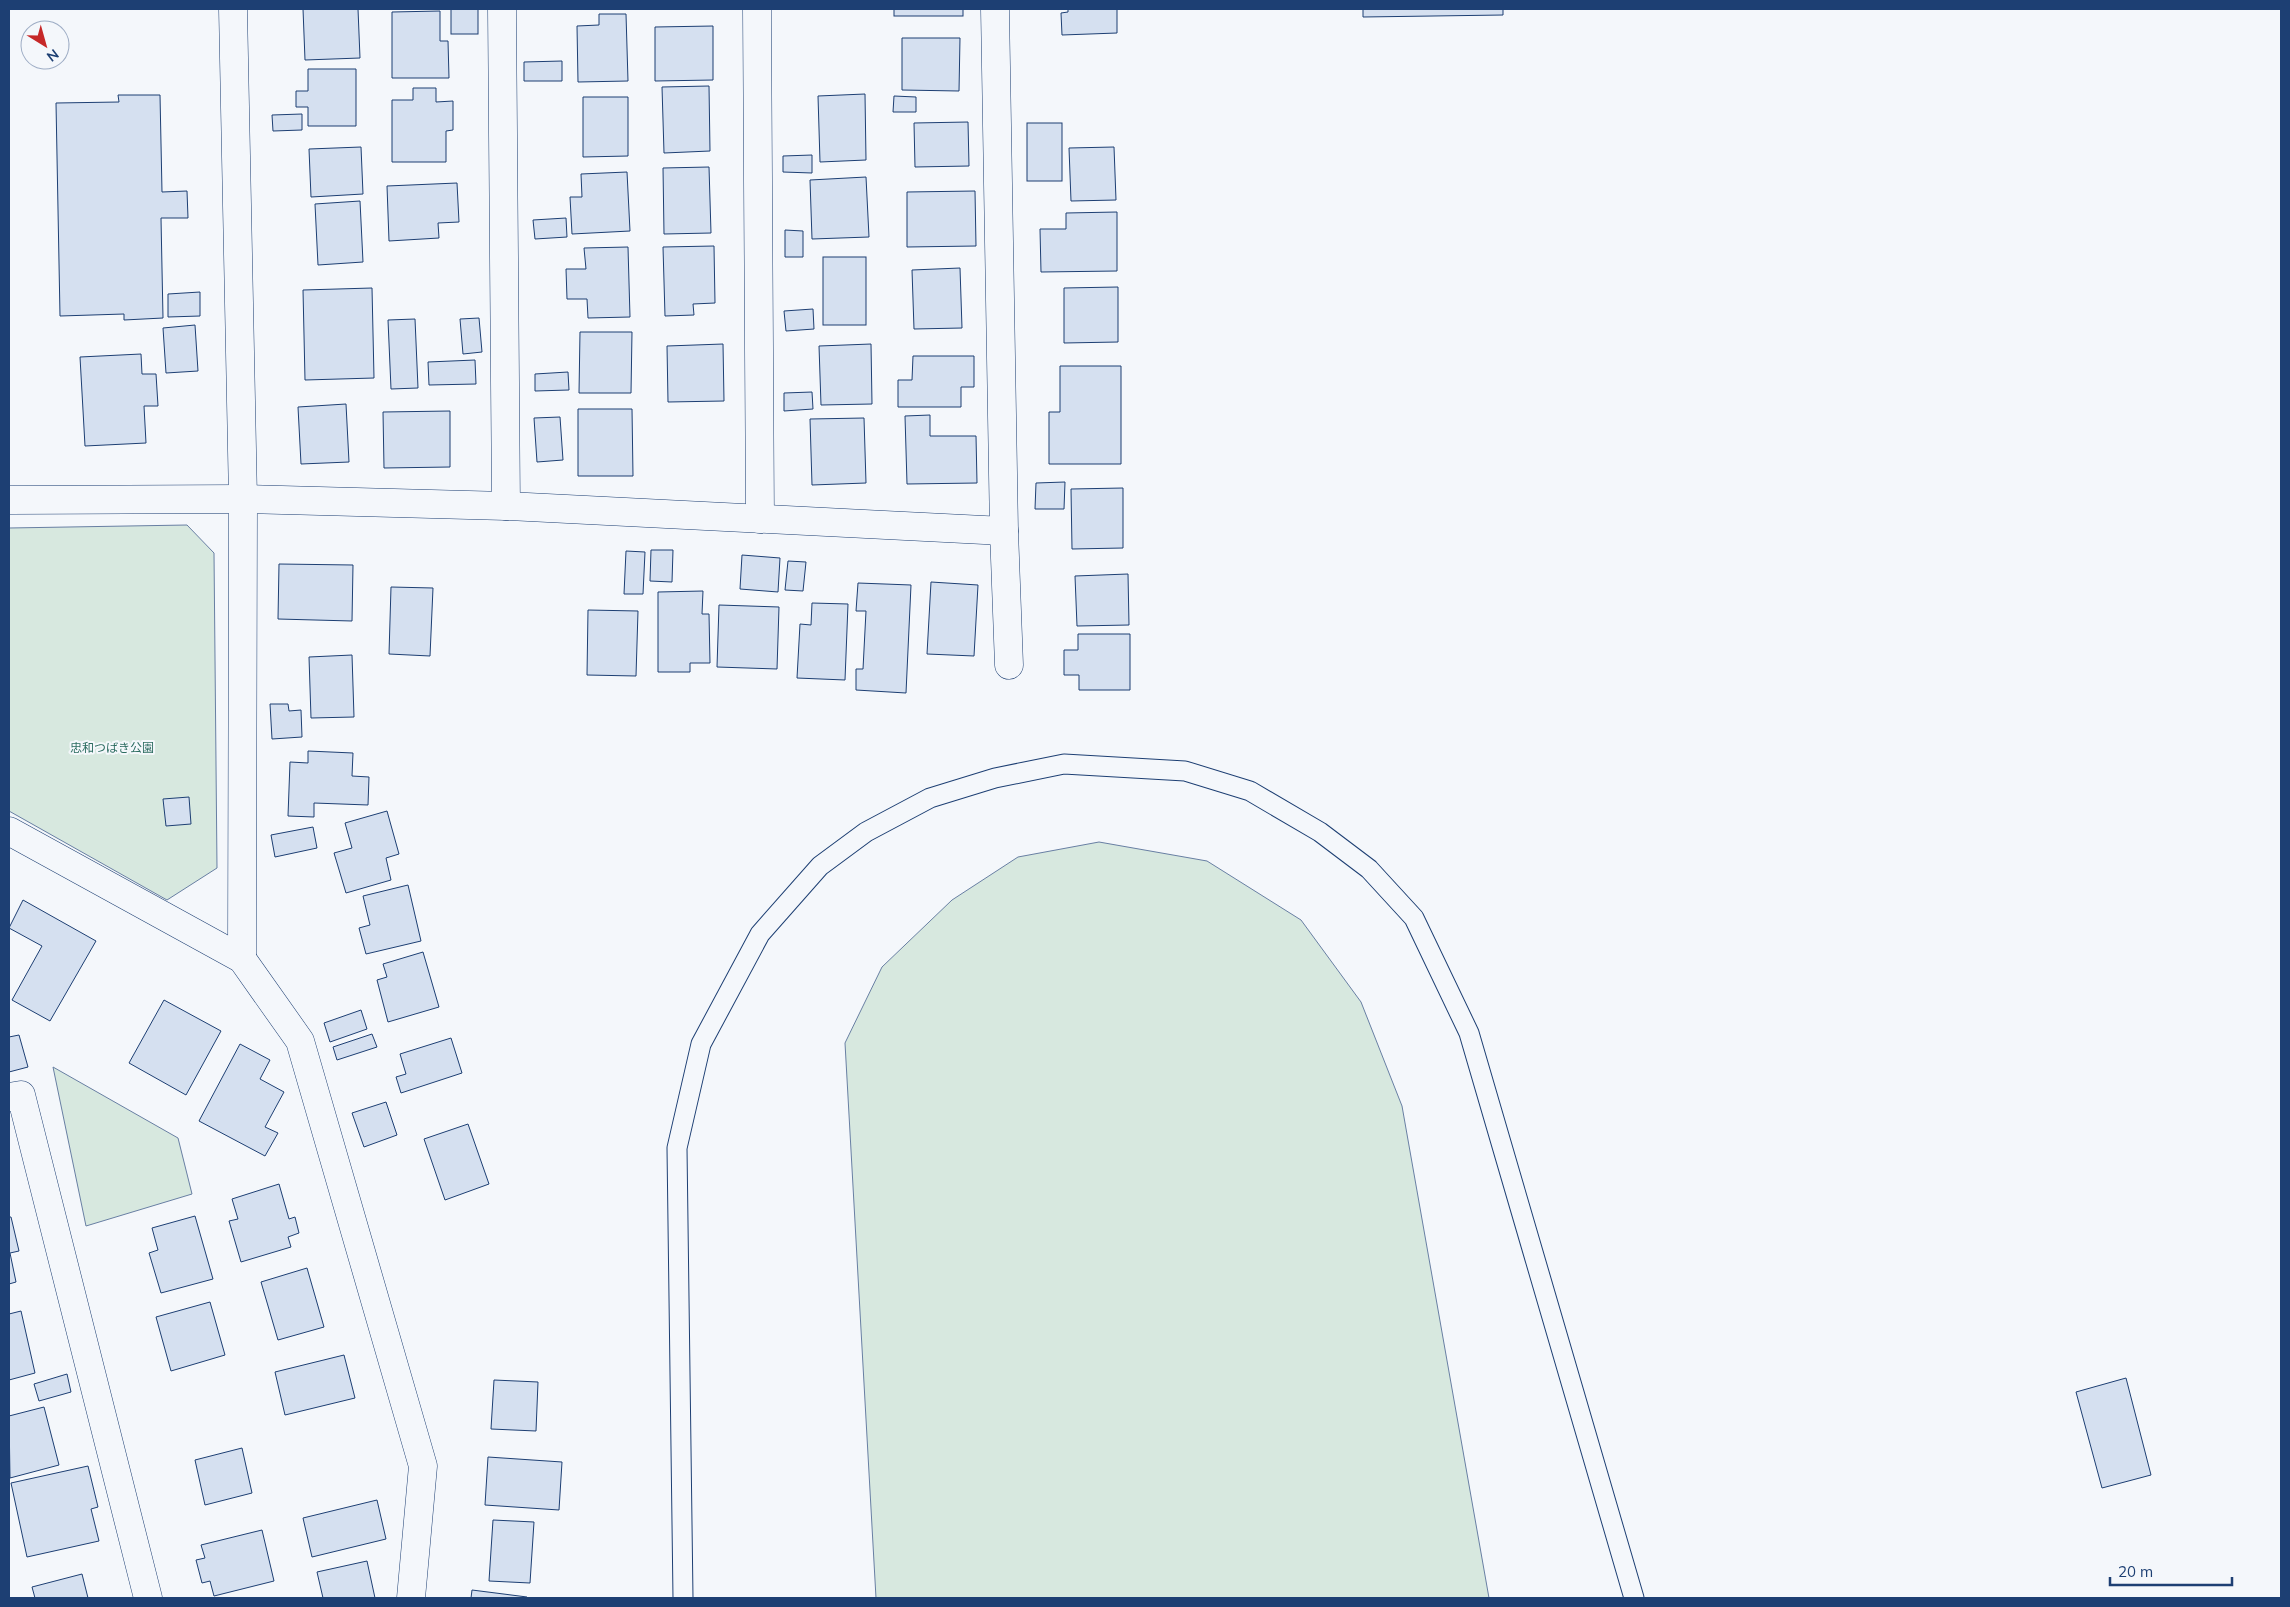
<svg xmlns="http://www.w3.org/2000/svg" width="2290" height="1607" viewBox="0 0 2290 1607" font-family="Mulish,'Noto Sans JP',sans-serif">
<rect width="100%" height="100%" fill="#f4f7fb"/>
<g fill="#d7e8df" stroke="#687fa3">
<polygon points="187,525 214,553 217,868 167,900 9,811 9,528"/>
<polygon points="1099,842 1207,861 1301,920 1361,1002 1402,1106 1489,1598 876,1598 845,1043 882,967 952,900 1018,857"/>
<polygon points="53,1067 178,1138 192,1194 86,1226"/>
</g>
<g fill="#d5e0f0" stroke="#1d3f73">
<polygon points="303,9 358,9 360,58 305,60"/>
<rect x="451" y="9" width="27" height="25"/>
<rect x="894" y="9" width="69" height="7"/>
<polygon points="1068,9 1117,9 1117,33 1062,35 1061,13 1068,12"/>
<polygon points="1363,9 1503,9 1503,15 1363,17"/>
<polygon points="440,11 440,41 448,41 449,78 392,78 392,12"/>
<polygon points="599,14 626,14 628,81 578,82 577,26 599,25"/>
<polygon points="713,26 713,80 655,81 655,27"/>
<polygon points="902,38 960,38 959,91 902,90"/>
<polygon points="562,61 562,81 524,81 524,62"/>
<polygon points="308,69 356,69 356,126 308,126 308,107 296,107 296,91 308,91"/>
<polygon points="709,86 710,151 664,153 662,87"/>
<polygon points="413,88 436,88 436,102 453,101 453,130 446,131 446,162 392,162 392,100 413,100"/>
<polygon points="865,94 866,160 820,162 818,96"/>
<polygon points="118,95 160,95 162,192 187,191 188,218 161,218 163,318 124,320 124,314 60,316 56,103 119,102"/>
<polygon points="894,96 916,97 916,112 893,112"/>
<polygon points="583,97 628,97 628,156 583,157"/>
<polygon points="302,114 302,130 273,131 272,115"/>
<polygon points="968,122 969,166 915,167 914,123"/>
<rect x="1027" y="123" width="35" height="58"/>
<polygon points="361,147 363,194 311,197 309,149"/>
<polygon points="1114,147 1116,200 1071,201 1069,148"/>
<polygon points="812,155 812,173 783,172 783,156"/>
<polygon points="709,167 711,233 664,234 663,168"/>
<polygon points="627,172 630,231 572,234 570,197 582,197 581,174"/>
<polygon points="866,177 869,237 812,239 810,180"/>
<polygon points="457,183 459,222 438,223 439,238 389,241 387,186"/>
<polygon points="975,191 976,246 907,247 907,192"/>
<polygon points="360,201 363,262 318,265 315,204"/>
<polygon points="1117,212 1117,271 1041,272 1040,229 1066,229 1066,213"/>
<polygon points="566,218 567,237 535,239 533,220"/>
<polygon points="785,230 803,231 803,257 785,257"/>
<polygon points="714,246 715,303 693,304 694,315 665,316 663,247"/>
<polygon points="628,247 630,317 588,318 587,299 567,299 566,269 586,269 584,248"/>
<rect x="823" y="257" width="43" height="68"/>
<polygon points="960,268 962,328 914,329 912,270"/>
<polygon points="1118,287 1118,342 1064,343 1064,288"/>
<polygon points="372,288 374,378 305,380 303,290"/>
<polygon points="200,292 200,316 168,317 168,294"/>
<polygon points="813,309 814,329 786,331 784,311"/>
<polygon points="479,318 482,352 463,354 460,319"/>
<polygon points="415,319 418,388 391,389 388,320"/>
<polygon points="195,325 198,371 166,373 163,328"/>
<polygon points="580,332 632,332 631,393 579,393"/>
<polygon points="723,344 724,401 668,402 667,346"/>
<polygon points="871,344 872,404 821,405 819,346"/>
<polygon points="141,354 142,374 156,374 158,406 144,406 146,443 85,446 80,357"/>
<polygon points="913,356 974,356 974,387 961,387 961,407 898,407 898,380 912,380"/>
<polygon points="475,360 476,384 429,385 428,362"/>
<polygon points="1060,366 1121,366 1121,464 1049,464 1049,412 1060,412"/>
<polygon points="568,372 569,390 535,391 535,374"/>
<polygon points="812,392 813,409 784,411 784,393"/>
<polygon points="346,404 349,462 301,464 298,407"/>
<polygon points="578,409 632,409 633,476 578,476"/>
<polygon points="450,411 450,467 384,468 383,412"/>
<polygon points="930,415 930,436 976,436 977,483 907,484 905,416"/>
<polygon points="560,417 563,460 537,462 534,418"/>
<polygon points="864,418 866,483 812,485 810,419"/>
<polygon points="1065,482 1064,509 1035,509 1036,483"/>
<polygon points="1123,488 1123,548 1072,549 1071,489"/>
<polygon points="651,550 673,550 672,582 650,581"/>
<polygon points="626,551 645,552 643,594 624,594"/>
<polygon points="742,555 780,558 778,592 740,589"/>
<polygon points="788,561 806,562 803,591 785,590"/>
<polygon points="279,564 353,565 352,621 278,619"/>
<polygon points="1128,574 1129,625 1077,626 1075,576"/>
<polygon points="931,582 978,585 974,656 927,654"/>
<polygon points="858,583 911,585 906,693 856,690 856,669 863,669 866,611 856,611"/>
<polygon points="391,587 433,588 430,656 389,654"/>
<polygon points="703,591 702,614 709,614 710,663 690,663 690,672 658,672 658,592"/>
<polygon points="812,603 848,604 845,680 797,678 800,624 811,625"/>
<polygon points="719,605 779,607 777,669 717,667"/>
<polygon points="588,610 638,611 636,676 587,675"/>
<polygon points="1078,634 1130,634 1130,690 1079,690 1079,675 1064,675 1064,650 1078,650"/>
<polygon points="352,655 354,717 311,718 309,657"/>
<polygon points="270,704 288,704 289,711 301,710 302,737 272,739"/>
<polygon points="308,751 353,753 352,776 369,777 368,805 314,803 314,817 288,816 290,762 308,763"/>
<polygon points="189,797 191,824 166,826 163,799"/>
<polygon points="387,811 399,854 386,858 391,880 346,893 334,853 352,848 345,823"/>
<polygon points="313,827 317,848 275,857 271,835"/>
<polygon points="408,885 421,941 366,954 359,928 370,925 363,896"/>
<polygon points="23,900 96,941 50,1021 12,1000 42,946 9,928"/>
<polygon points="423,952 439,1007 388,1022 377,980 387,977 383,964"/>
<polygon points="164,1000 221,1031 186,1095 129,1063"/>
<polygon points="361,1010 367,1029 330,1042 324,1023"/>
<polygon points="372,1034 377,1047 337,1060 333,1047"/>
<polygon points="19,1035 28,1067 9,1072 9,1037"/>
<polygon points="451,1038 462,1073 401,1093 396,1077 406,1074 400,1054"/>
<polygon points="240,1044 270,1060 260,1079 284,1092 265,1127 278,1133 265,1156 199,1121"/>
<polygon points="386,1102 397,1135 364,1147 352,1113"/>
<polygon points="468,1124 489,1184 445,1200 424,1139"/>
<polygon points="279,1184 289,1219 295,1217 299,1233 288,1237 291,1247 241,1262 229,1221 238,1219 232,1199"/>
<polygon points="195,1216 213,1279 161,1293 149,1253 158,1250 152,1228"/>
<polygon points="9,1217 11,1217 19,1251 10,1253 16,1282 9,1284"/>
<polygon points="307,1268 324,1327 278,1340 261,1282"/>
<polygon points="210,1302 225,1355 171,1371 156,1317"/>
<polygon points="21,1311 35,1373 9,1380 9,1314"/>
<polygon points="344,1355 355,1398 285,1415 275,1372"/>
<polygon points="67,1374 71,1392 39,1401 34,1384"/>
<polygon points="2126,1378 2151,1475 2102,1488 2076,1392"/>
<polygon points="494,1380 538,1382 536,1431 491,1429"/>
<polygon points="44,1407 59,1465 10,1478 9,1416"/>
<polygon points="242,1448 252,1493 205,1505 195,1460"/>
<polygon points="488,1457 562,1462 559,1510 485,1505"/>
<polygon points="88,1466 98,1507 91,1509 99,1541 27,1557 11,1483"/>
<polygon points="377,1500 386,1539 312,1557 303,1518"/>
<polygon points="493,1520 534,1522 530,1583 489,1581"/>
<polygon points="262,1530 274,1581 214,1596 210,1581 202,1583 196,1560 205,1558 201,1545"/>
<polygon points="367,1561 375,1598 323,1598 317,1572"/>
<polygon points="82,1574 88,1598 35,1598 32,1587"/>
<polygon points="472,1590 527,1597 527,1598 471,1598"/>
</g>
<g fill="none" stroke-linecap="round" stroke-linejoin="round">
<g stroke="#1d3f73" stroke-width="21">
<polyline id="lane" points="683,1598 677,1148 701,1044 760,934 820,866 866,832 930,798 995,778 1064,764 1185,771 1250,791 1320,832 1369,869 1414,918 1469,1033 1634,1598"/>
</g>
<g stroke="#1d3f73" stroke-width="29">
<g id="street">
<polyline points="233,9 243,499 242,959"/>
<polyline points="502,9 506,506"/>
<polyline points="757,9 760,519"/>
<polyline points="995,9 1004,531 1009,665"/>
<polyline points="9,500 243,499 506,506 1004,531"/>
<polyline points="9,831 242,959 300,1041 423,1466 411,1598"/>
<polyline points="9,1097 21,1095 148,1598"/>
</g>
</g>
<use href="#lane" stroke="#f4f7fb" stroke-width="19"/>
<use href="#street" stroke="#f4f7fb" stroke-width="28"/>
</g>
<g text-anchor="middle" stroke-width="4" stroke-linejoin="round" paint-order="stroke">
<g font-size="12" fill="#2c6c60" stroke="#f4f7fb">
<text x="112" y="752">忠和つばき公園</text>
</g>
</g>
<rect width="2290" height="1607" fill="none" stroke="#1d3f73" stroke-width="20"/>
<g transform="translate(45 45) rotate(143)"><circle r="24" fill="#f4f7fb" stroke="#9eadc5"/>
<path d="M0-4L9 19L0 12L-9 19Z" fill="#c62828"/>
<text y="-8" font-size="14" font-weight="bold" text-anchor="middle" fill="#1d3f73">N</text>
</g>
<path d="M2110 1577v8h122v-8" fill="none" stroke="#1d3f73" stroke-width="2.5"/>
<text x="2118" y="1577" font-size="15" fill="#1d3f73" stroke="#f4f7fb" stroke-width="4" paint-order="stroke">20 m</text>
</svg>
